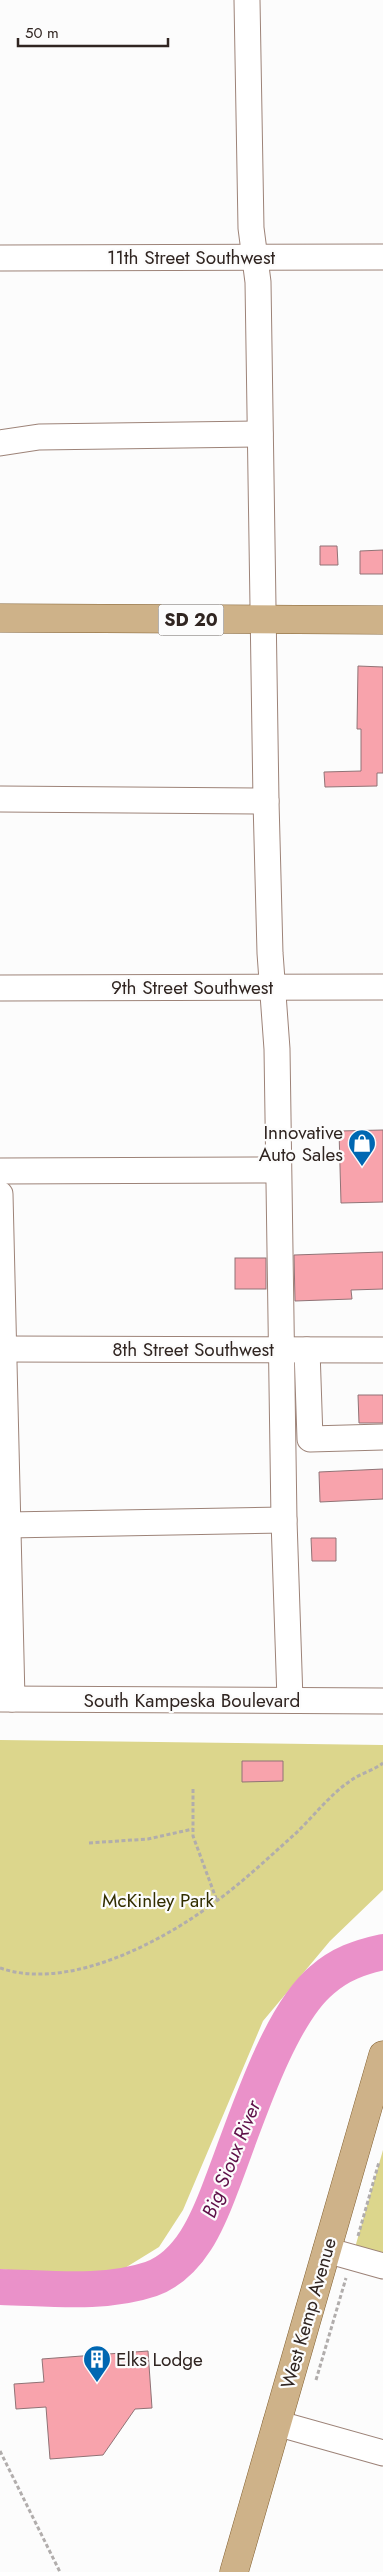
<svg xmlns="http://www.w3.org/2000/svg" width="383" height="2572" viewBox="0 0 383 2572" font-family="Jost,sans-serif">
<rect width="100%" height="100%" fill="#fcfcfc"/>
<g fill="#dcd68c">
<polygon points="0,1740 383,1745 383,1890 330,1941 263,2021 183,2210 159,2247 120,2271 92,2280 0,2269"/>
<polygon points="383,2150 383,2266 352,2258"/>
</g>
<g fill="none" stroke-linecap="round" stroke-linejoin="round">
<path stroke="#ea91c9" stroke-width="36" d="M 0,2287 C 48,2288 104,2295 151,2279 C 190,2265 208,2221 221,2186 C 243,2130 277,2017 322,1980 C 340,1964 360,1957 383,1952"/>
</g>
<g fill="#f8a3ac" stroke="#907376">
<polygon points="320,546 337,546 338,565 320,565"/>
<polygon points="383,550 383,574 360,574 360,551"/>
<polygon points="358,666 383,667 383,773 377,773 377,786 325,787 324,772 361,771 361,729 357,729"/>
<polygon points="383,1130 383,1202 341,1203 339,1131"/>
<polygon points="383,1252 383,1289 351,1290 352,1299 295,1301 294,1255"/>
<rect x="235" y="1258" width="31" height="31"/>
<polygon points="358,1395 383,1395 383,1423 359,1423"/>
<polygon points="383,1469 383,1499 320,1502 319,1472"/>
<polygon points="311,1538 336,1538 336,1561 312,1561"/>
<polygon points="242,1761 283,1761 283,1781 242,1782"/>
<polygon points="148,2351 152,2408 135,2409 103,2455 50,2459 46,2407 16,2409 14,2384 44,2382 42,2359"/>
</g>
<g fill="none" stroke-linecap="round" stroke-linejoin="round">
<g stroke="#9d8378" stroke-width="27">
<g id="minor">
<polyline points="247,0 251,228 258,282 266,801 270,953 277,1049 284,1520 290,1700"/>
<polyline points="0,258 383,257"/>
<polyline points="0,443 39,437 260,434"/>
<polyline points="0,799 266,801"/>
<polyline points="0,988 383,987"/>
<polyline points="0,1171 278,1170"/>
<polyline points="0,1194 12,1699"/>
<polyline points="3,1349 383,1350"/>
<polyline points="307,1350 310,1439 383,1437"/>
<polyline points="8,1525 284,1520"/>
<polyline points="0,1699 383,1701"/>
<polyline points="326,2250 383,2266"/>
<polyline points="276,2423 383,2453"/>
</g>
</g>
<g stroke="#826031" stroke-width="29">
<g id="major">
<polyline points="0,618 383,620"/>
<polyline points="234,2572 383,2055"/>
</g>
</g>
<g stroke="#b1adac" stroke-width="3" stroke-dasharray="4 2.5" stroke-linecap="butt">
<polyline points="193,1789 193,1836 217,1901"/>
<polyline points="89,1843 148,1839 193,1829"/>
<path d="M 0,1968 C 67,1991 158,1944 211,1905 C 241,1884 268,1858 295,1834 C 314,1816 331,1793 353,1779 C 362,1773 374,1770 383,1763"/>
<polyline points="358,2236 379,2162"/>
<polyline points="316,2380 346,2278"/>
<polyline points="0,2451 60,2572"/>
</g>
<use href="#minor" stroke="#fff" stroke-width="25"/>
<use href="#major" stroke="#ceb289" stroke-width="28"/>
</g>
<defs>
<g id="shop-pin" transform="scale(1.4375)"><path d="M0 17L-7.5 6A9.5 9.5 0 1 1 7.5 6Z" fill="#0067b2" stroke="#fcfcfc"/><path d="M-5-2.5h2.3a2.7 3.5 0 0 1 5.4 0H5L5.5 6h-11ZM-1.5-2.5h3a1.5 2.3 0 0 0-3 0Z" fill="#fff"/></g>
<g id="building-pin" transform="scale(1.4375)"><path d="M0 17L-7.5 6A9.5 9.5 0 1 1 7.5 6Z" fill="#0067b2" stroke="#fcfcfc"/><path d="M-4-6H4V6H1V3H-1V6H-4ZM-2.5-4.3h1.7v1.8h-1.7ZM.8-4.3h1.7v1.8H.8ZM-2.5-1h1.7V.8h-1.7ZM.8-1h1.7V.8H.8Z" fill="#fff"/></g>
</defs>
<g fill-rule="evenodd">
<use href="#shop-pin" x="362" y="1143"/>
<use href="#building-pin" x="97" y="2359"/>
</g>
<g text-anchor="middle" stroke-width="4.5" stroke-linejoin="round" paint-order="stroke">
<rect fill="#fcfcfc" stroke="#6d6663" stroke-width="1" x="158.5" y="604.5" width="65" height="31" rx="4"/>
<g font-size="18" font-weight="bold" fill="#302521">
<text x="191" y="626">SD 20</text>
</g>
<g font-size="19" fill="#302521" stroke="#fcfcfc">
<text x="191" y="264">11th Street Southwest</text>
<text x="192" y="994">9th Street Southwest</text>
<text x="193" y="1356">8th Street Southwest</text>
<text x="192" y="1707">South Kampeska Boulevard</text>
<text transform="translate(308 2313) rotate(-74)" y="7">West Kemp Avenue</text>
</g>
<g font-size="19" fill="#302521" stroke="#fcfcfc" text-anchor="end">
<text x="343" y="1139">Innovative<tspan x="343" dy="22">Auto Sales</tspan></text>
<text x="116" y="2366" text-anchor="start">Elks Lodge</text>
</g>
<g font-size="19" fill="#322e00" stroke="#fcfcfc">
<text x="158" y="1907">McKinley Park</text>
</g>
<g font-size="20" font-style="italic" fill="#5e0f48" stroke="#fcfcfc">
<text transform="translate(231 2159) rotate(-68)" y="7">Big Sioux River</text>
</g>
</g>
<path d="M18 38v8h150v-8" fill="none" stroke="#302521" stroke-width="2.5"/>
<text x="25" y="38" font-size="15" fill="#302521" stroke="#fcfcfc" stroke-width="4" paint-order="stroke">50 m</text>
</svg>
